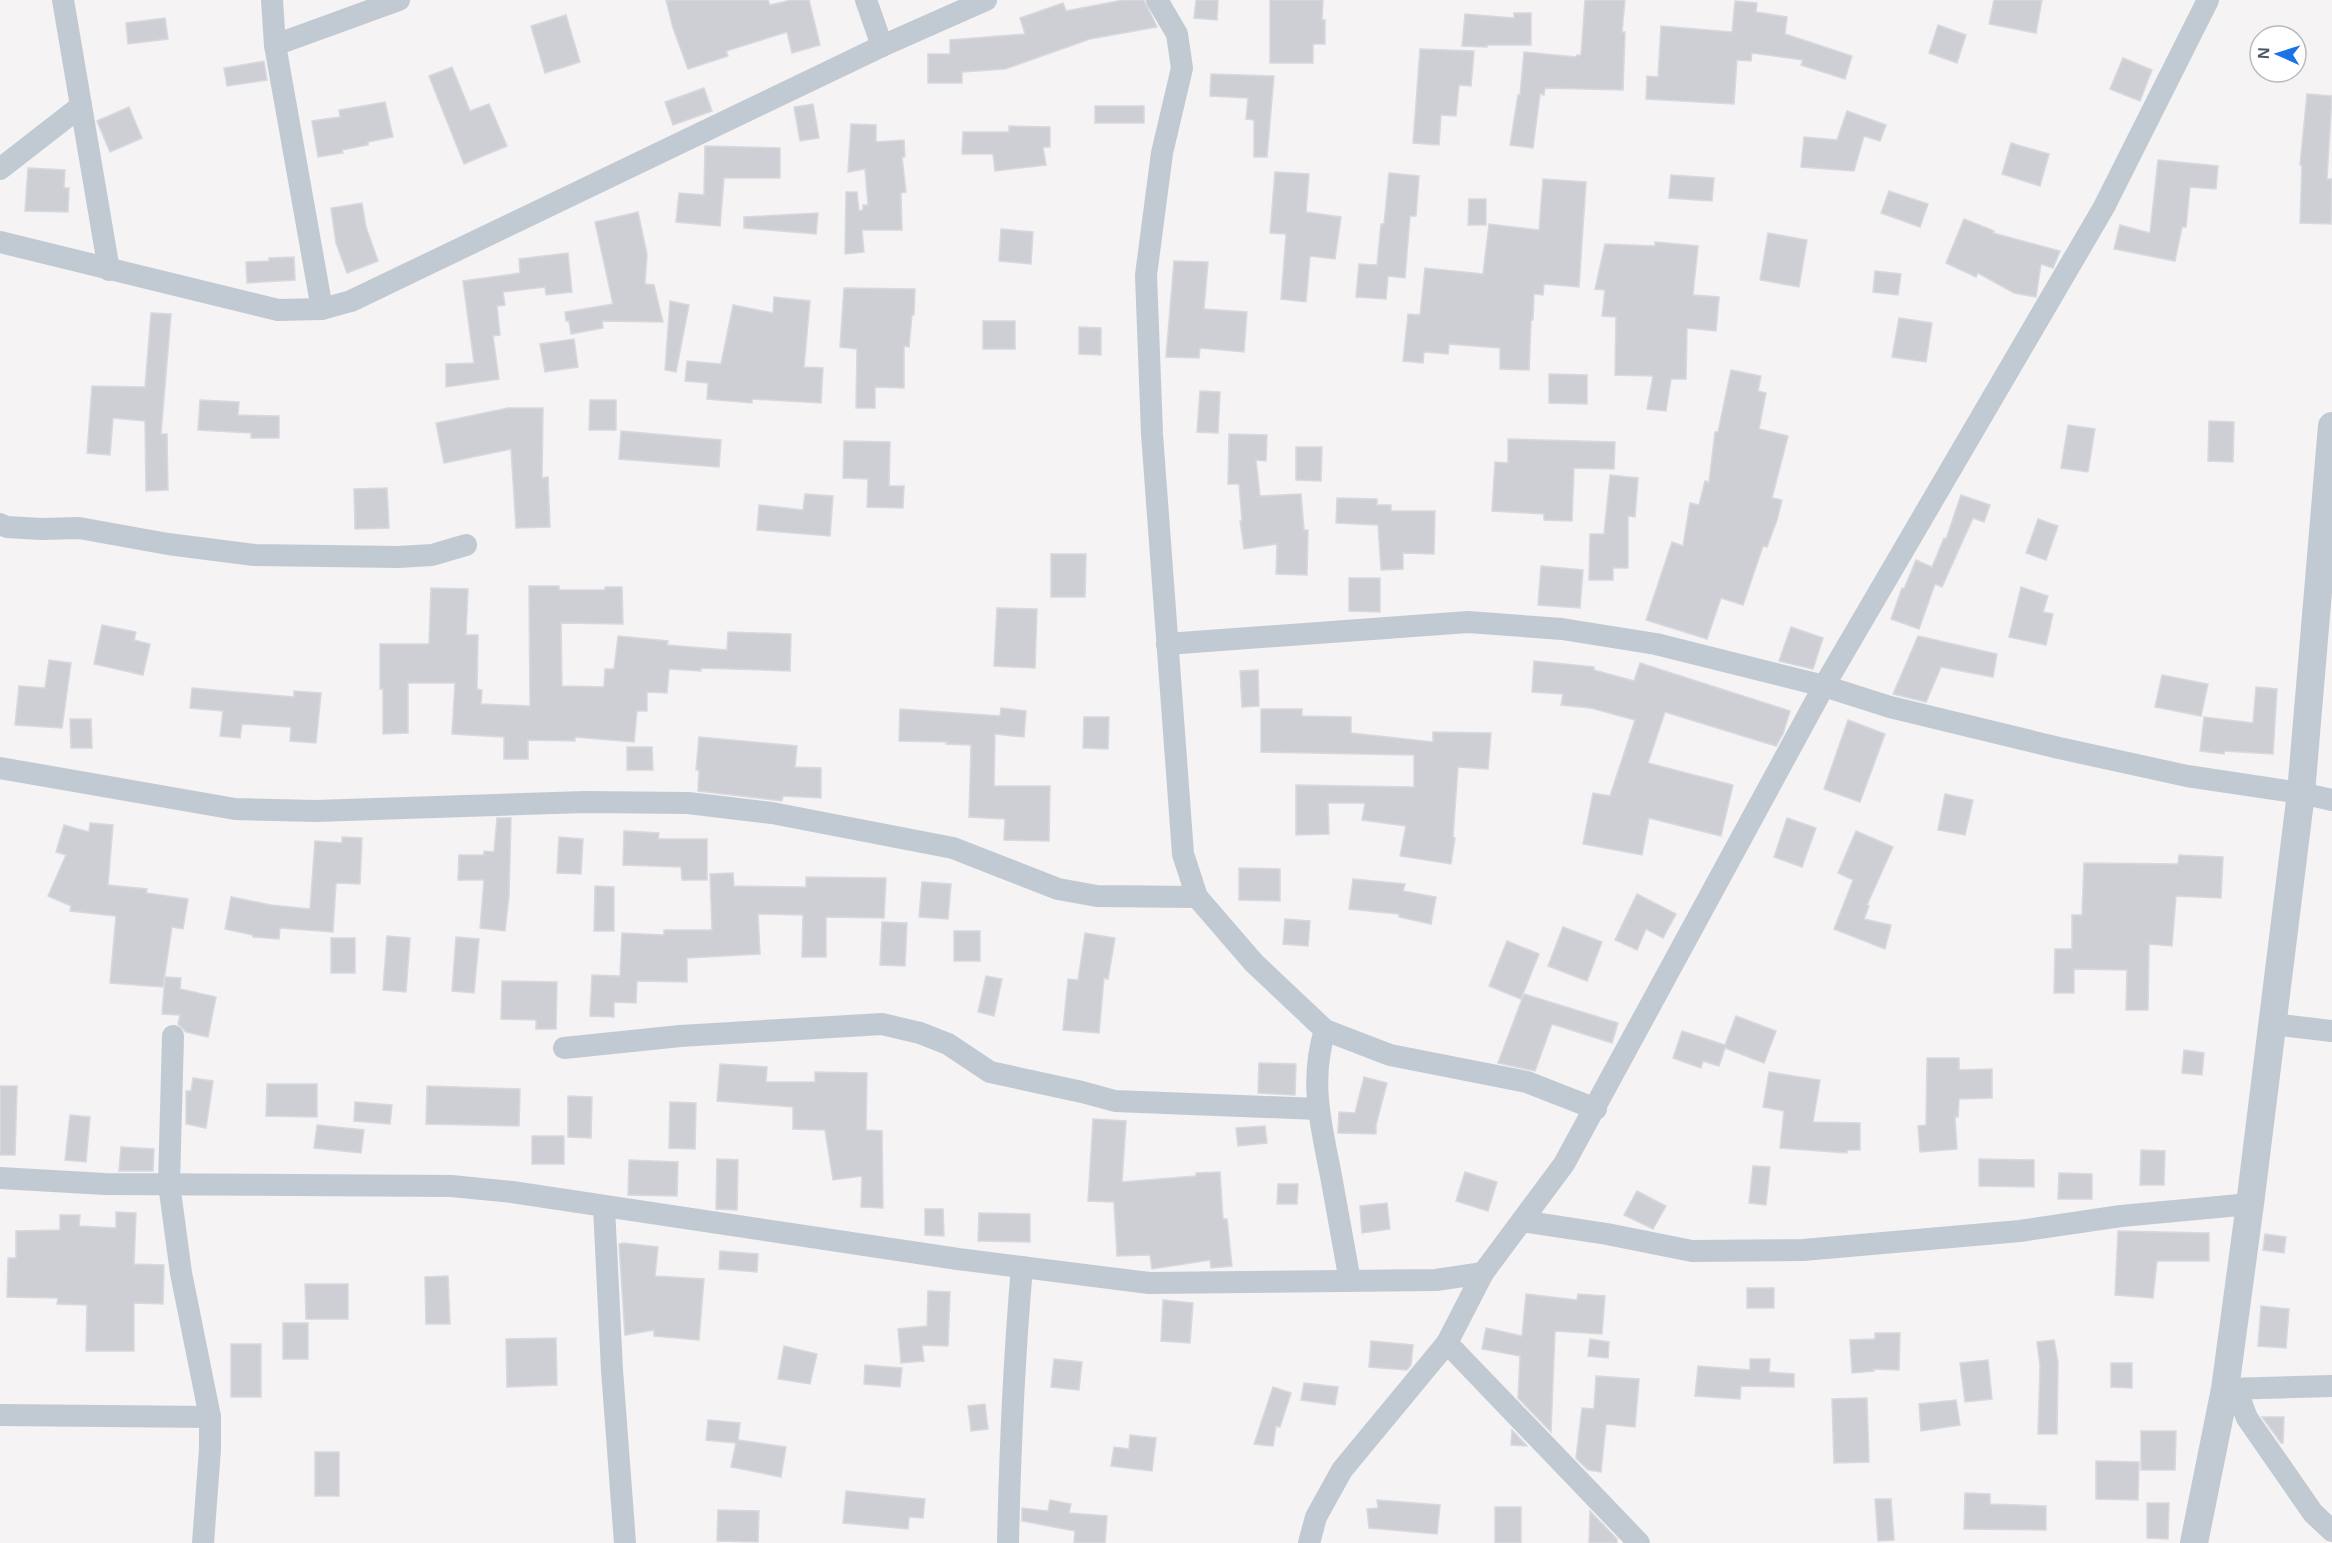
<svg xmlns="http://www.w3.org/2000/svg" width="2332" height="1543" viewBox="0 0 2332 1543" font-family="Arial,sans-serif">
<rect width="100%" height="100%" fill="#f5f3f3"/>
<g fill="#cdcfd5" stroke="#d7d9de" stroke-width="1.5">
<polygon points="666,0 768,0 770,5 791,0 809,0 820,45 792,53 787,32 726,51 728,56 688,69 673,28"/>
<polygon points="1123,0 1144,0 1157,27 1090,39 1005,69 962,72 962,83 928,83 928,54 950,54 950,40 1025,34 1020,18 1063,3 1066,11"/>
<polygon points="1196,0 1218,0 1217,20 1194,18"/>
<polygon points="1270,0 1323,0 1322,20 1325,20 1325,44 1313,44 1313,63 1270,63"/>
<polygon points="1585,0 1625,0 1622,32 1625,32 1623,90 1545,88 1544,95 1540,94 1533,148 1510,145 1518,95 1520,95 1524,52 1576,57 1577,55 1581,55"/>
<polygon points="1994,0 2042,0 2036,33 1989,24"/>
<polygon points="1735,1 1757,3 1756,12 1787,17 1785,34 1852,56 1845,79 1801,65 1803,60 1752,53 1751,61 1737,60 1734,104 1646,99 1647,76 1658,77 1661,26 1732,32"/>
<polygon points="1514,13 1531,13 1531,45 1487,45 1487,47 1462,46 1465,14 1514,18"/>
<polygon points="566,15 580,62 545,73 531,26"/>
<polygon points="165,18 168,39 128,44 126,23"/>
<polygon points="1938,25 1966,35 1957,63 1929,53"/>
<polygon points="1420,49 1474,51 1471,86 1459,85 1456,116 1441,115 1439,145 1413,143"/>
<polygon points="2123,58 2152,70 2140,101 2110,89"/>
<polygon points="264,61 267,80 227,86 224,68"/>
<polygon points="452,67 470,111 489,104 507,146 464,164 429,76"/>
<polygon points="1211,74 1274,76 1267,157 1254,157 1254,120 1246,119 1248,98 1210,96"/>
<polygon points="704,88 712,111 673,125 665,102"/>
<polygon points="2307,94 2332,96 2327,179 2332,179 2331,224 2300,223 2302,165 2300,165"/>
<polygon points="385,102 393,137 368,142 368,145 342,150 343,153 318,157 312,121 340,117 339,110"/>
<polygon points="813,104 819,138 800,141 794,107"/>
<rect x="1095" y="106" width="49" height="17"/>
<polygon points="129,107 142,138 110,152 97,121"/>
<polygon points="1847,111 1886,125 1880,141 1864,136 1854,171 1801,167 1804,137 1837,140"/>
<polygon points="851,124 876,125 876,142 904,140 905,157 902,157 906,192 901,193 902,230 862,230 864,252 845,254 846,192 857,192 859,211 863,210 863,205 868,205 865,169 848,172"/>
<polygon points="1009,126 1050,127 1050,147 1043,147 1046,165 995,171 993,154 962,154 963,132 1009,132"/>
<polygon points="2011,143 2049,154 2040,186 2002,174"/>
<polygon points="705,146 780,148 780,178 724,178 720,226 676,222 679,193 704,195"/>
<polygon points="2158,160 2218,166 2216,189 2190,187 2186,227 2182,227 2175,261 2114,249 2120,225 2150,233"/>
<polygon points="28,168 65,170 64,188 69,188 68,212 25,211"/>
<polygon points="1275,172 1309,174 1306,212 1341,217 1335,259 1310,256 1306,302 1281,299 1286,234 1270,233"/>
<polygon points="1389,173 1419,176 1416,216 1410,216 1405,278 1388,276 1386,299 1356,297 1359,264 1377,265 1381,224 1384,224"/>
<polygon points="1671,175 1714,178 1712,201 1669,198"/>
<polygon points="1543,179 1586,182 1579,287 1544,284 1543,295 1534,294 1533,320 1531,320 1529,370 1500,369 1500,348 1449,344 1448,354 1424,352 1423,363 1403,361 1408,314 1420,315 1425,268 1483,274 1489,224 1539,230"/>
<polygon points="1889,191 1928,204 1920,227 1881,213"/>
<polygon points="1469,199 1486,199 1486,225 1468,225"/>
<polygon points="362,203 366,227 378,261 347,273 336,243 331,208"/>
<polygon points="638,212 647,254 645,284 654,285 663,322 602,321 603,328 571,334 569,321 566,321 565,312 613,304 595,222"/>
<polygon points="818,213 816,234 744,228 744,217"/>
<polygon points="1964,219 1994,231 1993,233 2060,251 2053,268 2041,264 2036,297 2014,293 1978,273 1976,277 1946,263"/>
<polygon points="1001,229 1033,232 1031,264 999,261"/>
<polygon points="1768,233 1807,240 1799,287 1760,280"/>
<polygon points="1655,242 1698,246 1693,295 1719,297 1716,331 1687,328 1686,379 1671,379 1666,411 1647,409 1653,376 1615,375 1616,317 1602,316 1605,290 1595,289 1605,244 1655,246"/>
<polygon points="568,253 572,292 546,295 545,287 503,292 505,305 497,306 500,335 493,336 499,379 446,387 446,364 474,363 463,281 520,273 519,259"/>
<polygon points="294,257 295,280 247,283 246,262 269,261 269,258"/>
<polygon points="1174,261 1208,262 1204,309 1247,312 1244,352 1200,348 1199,358 1166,357"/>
<polygon points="1875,271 1901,274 1898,295 1873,292"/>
<polygon points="844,288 915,289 914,315 912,315 909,347 904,346 904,388 875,387 875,408 856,408 857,349 840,347"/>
<polygon points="774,297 810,301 804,367 823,368 821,403 752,399 752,403 707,399 708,383 685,381 687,361 721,364 733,305 773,313"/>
<polygon points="670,301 689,305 676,372 665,370"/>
<polygon points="151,313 171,314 161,434 167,434 168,490 146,491 145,421 113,418 110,455 87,453 92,386 145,387"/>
<polygon points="1899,318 1932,323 1926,362 1892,357"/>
<rect x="983" y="321" width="32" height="28"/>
<polygon points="1079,327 1101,328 1101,355 1079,354"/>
<polygon points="574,339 578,367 545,372 540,344"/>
<polygon points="1731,370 1761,376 1758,391 1766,393 1759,429 1788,436 1772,498 1782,500 1777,520 1767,547 1763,546 1743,605 1721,598 1707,639 1646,620 1672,542 1683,546 1690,503 1699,505 1705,481 1709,482 1715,432 1718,432"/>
<polygon points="1549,374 1587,375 1587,404 1549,403"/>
<polygon points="1200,391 1220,392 1218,433 1197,432"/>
<polygon points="200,400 239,402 238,415 279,416 279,438 251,438 251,433 198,430"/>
<polygon points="590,400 616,400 616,430 589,430"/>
<polygon points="508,408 543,408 542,478 548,477 550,527 516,528 511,449 444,463 436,423"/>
<polygon points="2209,421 2234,422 2233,462 2208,461"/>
<polygon points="2068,425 2095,429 2088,472 2061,468"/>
<polygon points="621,431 721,440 719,467 619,459"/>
<polygon points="1229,434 1267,435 1266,461 1256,460 1260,496 1301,494 1304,530 1308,530 1307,575 1276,574 1277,544 1244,549 1240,521 1242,521 1239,484 1228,484"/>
<polygon points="1508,439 1615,442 1614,469 1574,468 1572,521 1544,520 1544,514 1492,511 1495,462 1508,463"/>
<polygon points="844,441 890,442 889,486 904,486 903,508 867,507 868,479 843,478"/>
<polygon points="1296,447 1322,447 1321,481 1296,480"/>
<polygon points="1610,475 1638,478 1635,517 1628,516 1628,568 1613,568 1613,580 1589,580 1590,534 1604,534"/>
<polygon points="387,488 389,528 355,529 354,489"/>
<polygon points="805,494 833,496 830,536 757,530 759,505 803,510"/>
<polygon points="1961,495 1990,505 1984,522 1973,518 1942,587 1935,584 1919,629 1891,619 1902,588 1904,589 1916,560 1932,567 1944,538 1946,539"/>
<polygon points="1337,498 1377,499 1377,505 1391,505 1391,511 1435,511 1434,554 1403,553 1403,569 1381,570 1378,525 1336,523"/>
<polygon points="2038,519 2058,526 2046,560 2026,553"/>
<polygon points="1051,554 1086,554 1085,597 1051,597"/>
<polygon points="1541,566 1583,570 1580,608 1538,605"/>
<polygon points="1349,578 1380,578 1380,612 1349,611"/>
<polygon points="529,586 559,586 559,590 605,590 605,587 622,587 623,624 561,623 562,686 604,687 605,669 614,669 618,636 668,641 667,645 727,650 728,632 791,634 790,671 701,668 701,671 669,669 667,693 647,692 647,711 637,711 634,742 575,737 575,741 528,740 528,759 504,759 504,737 452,734 455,683 408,683 408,733 383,734 383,689 380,689 380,644 429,644 431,588 468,589 466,635 478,635 477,689 482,690 481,704 530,706"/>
<polygon points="2021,587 2048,596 2043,612 2053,614 2046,645 2009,637"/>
<polygon points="997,608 1037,609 1035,668 994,666"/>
<polygon points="102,625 136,632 134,640 150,644 143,675 94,664"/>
<polygon points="1791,627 1823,638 1813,669 1779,661"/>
<polygon points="1918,636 1997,654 1993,677 1941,667 1926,702 1893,694"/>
<polygon points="49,660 71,663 62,728 15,725 19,686 45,688"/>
<polygon points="1534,661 1594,667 1594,670 1634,681 1640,663 1790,711 1783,734 1776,746 1665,712 1648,763 1733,785 1721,836 1649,818 1642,855 1583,844 1593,793 1610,796 1635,720 1591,708 1561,705 1563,694 1532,692"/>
<polygon points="1258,670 1259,706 1242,707 1240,671"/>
<polygon points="2162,675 2208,684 2201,716 2155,707"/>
<polygon points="2256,687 2277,689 2273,754 2224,751 2224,754 2200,751 2204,717 2253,723"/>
<polygon points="192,688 294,697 294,691 321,693 316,743 290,741 291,727 242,724 240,738 220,736 223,711 190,708"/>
<polygon points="1001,708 1026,711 1024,737 995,734 994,786 1050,786 1049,841 1004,840 1005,819 969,817 971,745 946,744 947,742 899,741 900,709 1000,716"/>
<polygon points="1261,709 1302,709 1302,716 1351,717 1351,733 1433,742 1433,732 1491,733 1488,769 1458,767 1453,837 1455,838 1451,864 1400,856 1406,826 1362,820 1365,803 1328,803 1329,834 1296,835 1296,785 1414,787 1414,755 1261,752"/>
<polygon points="1084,717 1109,717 1108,749 1083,748"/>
<polygon points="70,719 91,719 92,748 71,748"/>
<polygon points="1848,720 1885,734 1860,802 1824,789"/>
<polygon points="699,737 797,746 795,767 821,768 821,798 783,796 782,801 698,791 699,770 696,770"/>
<polygon points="627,747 652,747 653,770 627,770"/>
<polygon points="1945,794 1973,800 1965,835 1938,830"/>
<polygon points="497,818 511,818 509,896 505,931 480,928 484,880 458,880 459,855 484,855 484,851 494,852"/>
<polygon points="1787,818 1816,828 1802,867 1774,857"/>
<polygon points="90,823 113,825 108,885 147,889 146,893 188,899 183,929 172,927 163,987 110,983 116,916 70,911 71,906 48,896 66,855 56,852 64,825 89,832"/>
<polygon points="624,831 659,833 658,839 707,839 707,880 682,880 681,867 623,865"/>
<polygon points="1856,831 1893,847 1867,905 1869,906 1864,919 1891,925 1885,949 1834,929 1853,880 1838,873"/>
<polygon points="342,837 362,838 360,884 336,883 333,932 280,928 279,939 253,937 253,935 225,929 231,897 271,905 310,909 315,841 342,843"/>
<polygon points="559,837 583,839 581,874 557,873"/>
<polygon points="2179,855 2223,857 2221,898 2176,896 2172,946 2149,944 2148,1010 2126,1010 2127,970 2074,969 2074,993 2054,993 2055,949 2072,949 2072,915 2082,915 2084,863 2178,864"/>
<polygon points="1239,868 1280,869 1280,901 1239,900"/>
<polygon points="733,873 734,886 806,887 806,877 886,878 884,918 826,917 826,957 802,957 803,915 758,914 760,954 687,958 687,982 637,981 636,1003 614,1002 614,1017 590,1016 592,975 620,976 622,933 664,935 664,930 712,930 710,874"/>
<polygon points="1353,879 1405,884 1403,891 1436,897 1431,924 1399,917 1399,914 1349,909"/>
<polygon points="922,882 951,884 948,919 919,917"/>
<polygon points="595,886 614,887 614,931 594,931"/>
<polygon points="1637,894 1676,914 1663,938 1646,929 1637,950 1615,940"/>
<polygon points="1285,919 1310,921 1308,946 1283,944"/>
<polygon points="882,922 907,923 905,966 880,965"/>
<polygon points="1563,927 1602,942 1587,981 1548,966"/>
<rect x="954" y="931" width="26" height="30"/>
<polygon points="1085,933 1115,938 1108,979 1104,978 1099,1033 1063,1030 1068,979 1078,980"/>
<polygon points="387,936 410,938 406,992 383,990"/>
<polygon points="456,937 479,939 474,993 452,991"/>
<rect x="331" y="938" width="24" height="35"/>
<polygon points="1507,941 1539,954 1521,999 1489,986"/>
<polygon points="986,976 1002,979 994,1016 978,1012"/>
<polygon points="165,977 181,978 180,989 216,997 208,1037 186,1032 178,1024 180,1015 162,1014"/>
<polygon points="502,981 557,982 556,1029 536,1029 536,1020 501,1019"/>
<polygon points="1524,994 1618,1023 1612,1043 1552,1024 1535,1071 1498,1063"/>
<polygon points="1736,1016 1776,1031 1764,1063 1725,1048 1719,1066 1703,1061 1701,1068 1673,1058 1682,1031 1725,1045"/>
<polygon points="2184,1050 2204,1053 2202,1075 2182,1073"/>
<polygon points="1927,1058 1959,1058 1959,1070 1992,1069 1992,1098 1959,1099 1958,1117 1955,1117 1957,1149 1920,1152 1918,1126 1926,1125"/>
<polygon points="1259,1063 1296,1064 1295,1095 1258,1093"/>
<polygon points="720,1064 767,1067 766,1082 815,1082 815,1072 867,1073 866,1130 882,1131 883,1208 861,1207 862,1176 833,1180 825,1130 793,1129 793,1107 717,1101"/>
<polygon points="1769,1072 1820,1080 1813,1122 1860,1123 1860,1150 1847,1150 1847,1153 1780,1148 1784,1111 1763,1107"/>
<polygon points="1364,1077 1387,1083 1376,1125 1376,1134 1338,1133 1339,1112 1355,1113"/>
<polygon points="193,1078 213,1081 206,1128 186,1124 186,1091 191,1091"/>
<polygon points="267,1084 317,1084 317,1117 266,1116"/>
<polygon points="0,1086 17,1086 15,1155 0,1155"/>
<polygon points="427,1086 520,1089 519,1126 426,1124"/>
<polygon points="568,1096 592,1097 591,1138 568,1137"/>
<polygon points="355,1102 392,1105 390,1124 354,1121"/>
<polygon points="670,1102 696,1103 695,1149 669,1148"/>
<polygon points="70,1115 90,1117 86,1162 65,1160"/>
<polygon points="1093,1119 1126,1121 1122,1182 1196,1176 1196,1173 1220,1172 1223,1219 1227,1219 1232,1266 1211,1268 1210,1260 1152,1269 1150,1255 1117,1256 1114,1202 1088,1201"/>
<polygon points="317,1125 364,1130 361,1153 314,1148"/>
<polygon points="1265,1126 1267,1143 1238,1146 1236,1128"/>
<rect x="532" y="1136" width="32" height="28"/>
<polygon points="121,1147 154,1149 153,1171 119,1171"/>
<polygon points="2141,1150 2165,1151 2164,1185 2140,1185"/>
<polygon points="717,1159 738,1160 737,1210 716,1209"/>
<polygon points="1979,1159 2034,1160 2034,1187 1979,1186"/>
<polygon points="629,1160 678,1162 677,1196 628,1195"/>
<polygon points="1753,1166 1770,1167 1766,1205 1749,1203"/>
<polygon points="1465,1172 1497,1182 1488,1211 1456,1201"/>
<polygon points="2059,1173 2092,1174 2092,1199 2058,1199"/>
<polygon points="1278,1184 1298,1184 1297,1204 1277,1204"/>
<polygon points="1637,1191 1666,1206 1653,1229 1624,1215"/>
<polygon points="1387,1203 1390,1229 1362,1233 1360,1206"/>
<polygon points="925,1209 943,1209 944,1236 925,1235"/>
<polygon points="116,1212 136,1213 134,1264 164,1265 163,1304 134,1303 134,1351 86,1351 87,1305 57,1304 58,1298 7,1297 8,1258 16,1258 16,1231 60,1230 60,1215 80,1215 79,1226 116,1228"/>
<polygon points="979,1213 1030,1214 1030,1242 978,1241"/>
<polygon points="2118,1231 2209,1233 2209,1261 2157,1261 2153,1298 2115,1295"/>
<polygon points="2265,1234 2286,1237 2284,1253 2263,1250"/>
<polygon points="623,1243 658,1247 655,1276 704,1279 699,1340 654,1336 654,1330 625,1335 619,1244"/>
<polygon points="720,1251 758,1254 757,1272 719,1269"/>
<polygon points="448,1276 450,1324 426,1324 425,1277"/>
<polygon points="305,1284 348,1284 348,1319 306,1319"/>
<rect x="1747" y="1288" width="27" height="20"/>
<polygon points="928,1291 950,1292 948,1346 922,1345 924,1361 901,1363 898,1329 927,1326"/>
<polygon points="1526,1294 1577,1300 1578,1294 1605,1296 1602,1334 1555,1331 1551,1432 1518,1398 1520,1356 1482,1349 1486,1328 1522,1336"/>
<polygon points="1163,1300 1193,1303 1190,1343 1161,1341"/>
<polygon points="2261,1306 2289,1309 2286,1348 2258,1346"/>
<rect x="283" y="1323" width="25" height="36"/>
<polygon points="1875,1333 1900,1333 1899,1370 1873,1369 1874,1371 1852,1373 1850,1340 1875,1339"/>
<polygon points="556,1338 557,1385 507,1387 506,1339"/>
<polygon points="1590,1339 1609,1342 1608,1358 1588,1356"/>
<polygon points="2054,1340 2058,1362 2057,1434 2038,1434 2040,1366 2037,1342"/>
<polygon points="1371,1341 1413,1345 1411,1365 1407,1370 1369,1367"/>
<rect x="231" y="1344" width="30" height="53"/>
<polygon points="784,1346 817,1354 810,1384 778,1379"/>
<polygon points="1054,1359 1082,1362 1079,1390 1051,1387"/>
<polygon points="1750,1359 1770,1359 1769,1372 1794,1374 1794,1387 1741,1386 1740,1399 1695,1396 1698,1366 1750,1370"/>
<polygon points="1988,1360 1992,1399 1965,1402 1960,1363"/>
<polygon points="2111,1363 2132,1363 2132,1388 2111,1387"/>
<polygon points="865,1365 902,1368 900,1387 864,1384"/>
<polygon points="1596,1376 1639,1379 1635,1427 1606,1424 1601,1472 1588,1470 1576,1458 1582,1408 1594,1409"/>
<polygon points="1304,1383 1338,1387 1335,1405 1301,1400"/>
<polygon points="1273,1387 1291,1393 1280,1427 1276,1426 1273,1446 1254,1444"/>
<polygon points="1867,1398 1869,1462 1834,1463 1832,1399"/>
<polygon points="1956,1400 1960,1425 1921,1431 1919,1404"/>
<polygon points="985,1404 988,1429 971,1431 968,1406"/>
<polygon points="2262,1417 2284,1417 2283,1443 2281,1443"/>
<polygon points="708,1420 740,1423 738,1440 786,1447 781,1477 731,1467 736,1443 706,1440"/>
<polygon points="1512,1430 1527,1446 1511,1445"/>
<polygon points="2141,1431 2176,1431 2175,1470 2141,1470"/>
<polygon points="1130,1435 1156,1438 1152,1471 1111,1466 1114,1447 1129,1449"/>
<rect x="315" y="1452" width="24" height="44"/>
<polygon points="2096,1461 2139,1462 2138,1500 2096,1499"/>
<polygon points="846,1491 925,1499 923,1518 909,1517 908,1529 843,1523"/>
<polygon points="1965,1493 1990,1494 1990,1504 2046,1506 2046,1530 1964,1529"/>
<polygon points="1875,1499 1891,1499 1894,1540 1878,1541"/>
<polygon points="1050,1500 1071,1504 1069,1513 1107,1516 1105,1543 1074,1543 1075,1531 1022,1521 1022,1508 1048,1511"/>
<polygon points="1377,1500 1440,1505 1437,1534 1369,1528 1367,1509 1378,1508"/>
<polygon points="2147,1503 2169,1503 2168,1539 2147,1538"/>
<rect x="1495" y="1507" width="26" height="36"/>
<polygon points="718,1510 759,1511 758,1542 717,1541"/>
<polygon points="1590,1511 1617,1539 1617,1543 1589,1543"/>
</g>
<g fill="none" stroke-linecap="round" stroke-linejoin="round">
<g stroke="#c1cad2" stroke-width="22">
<polyline points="63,0 109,270"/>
<polyline points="272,0 275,45 322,309"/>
<polyline points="866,0 882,46"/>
<polyline points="1157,0 1177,34 1182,68 1162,153 1146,275 1152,434 1183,854 1197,897 1254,963 1325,1030 1390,1055 1527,1082 1596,1109"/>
<polyline points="275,45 399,0"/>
<polyline points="0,169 81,106"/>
<polyline points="0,242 278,310 322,309 351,301 882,46 986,0"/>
<polyline points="0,524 7,527 41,529 79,528 168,544 254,555 398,557 432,555 466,545"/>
<polyline points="1167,644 1468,622 1562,629 1656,644 1824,686 1890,707 2059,748 2187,776 2301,793 2332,800"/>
<polyline points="0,768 235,809 315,811 585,802 688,803 772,813 953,848 1058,889 1097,896 1197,897"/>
<polyline points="2272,1024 2332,1031"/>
<path d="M 1325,1030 C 1309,1082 1321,1124 1331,1176 C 1337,1211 1344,1246 1350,1281"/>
<polyline points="173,1036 169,1184 181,1273 210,1417 210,1449 203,1543"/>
<polyline points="564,1048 680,1036 882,1024 920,1033 948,1044 990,1072 1082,1092 1115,1101 1318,1109"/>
<polyline points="0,1178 105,1184 451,1186 512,1192 958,1259 1149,1283 1436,1280 1483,1273 1564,1164 1824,686 2104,207 2208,0"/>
<polyline points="604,1207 612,1370 625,1543"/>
<polyline points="1522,1221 1607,1234 1692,1251 1803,1250 2020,1231 2121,1216 2250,1204"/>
<polyline points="1447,1343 1639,1543"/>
<polyline points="2225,1389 2332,1386"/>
<polyline points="2236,1389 2247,1418 2313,1513 2332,1531"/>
<polyline points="0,1415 210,1417"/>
<path d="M 1008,1543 C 1010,1450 1014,1359 1022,1267"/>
<polyline points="1309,1543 1316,1517 1342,1470 1447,1343 1483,1273"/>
</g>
<polyline stroke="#c1cad2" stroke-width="28" points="2194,1543 2225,1389 2250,1204 2301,793 2332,426"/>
</g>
<g transform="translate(2278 54) rotate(273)"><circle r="28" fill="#ffffff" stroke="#b7bbc0" stroke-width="1.5"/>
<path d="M0-4.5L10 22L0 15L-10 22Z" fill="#1a73e8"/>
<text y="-9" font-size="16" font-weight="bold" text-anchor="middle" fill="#4a5661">N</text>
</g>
</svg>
